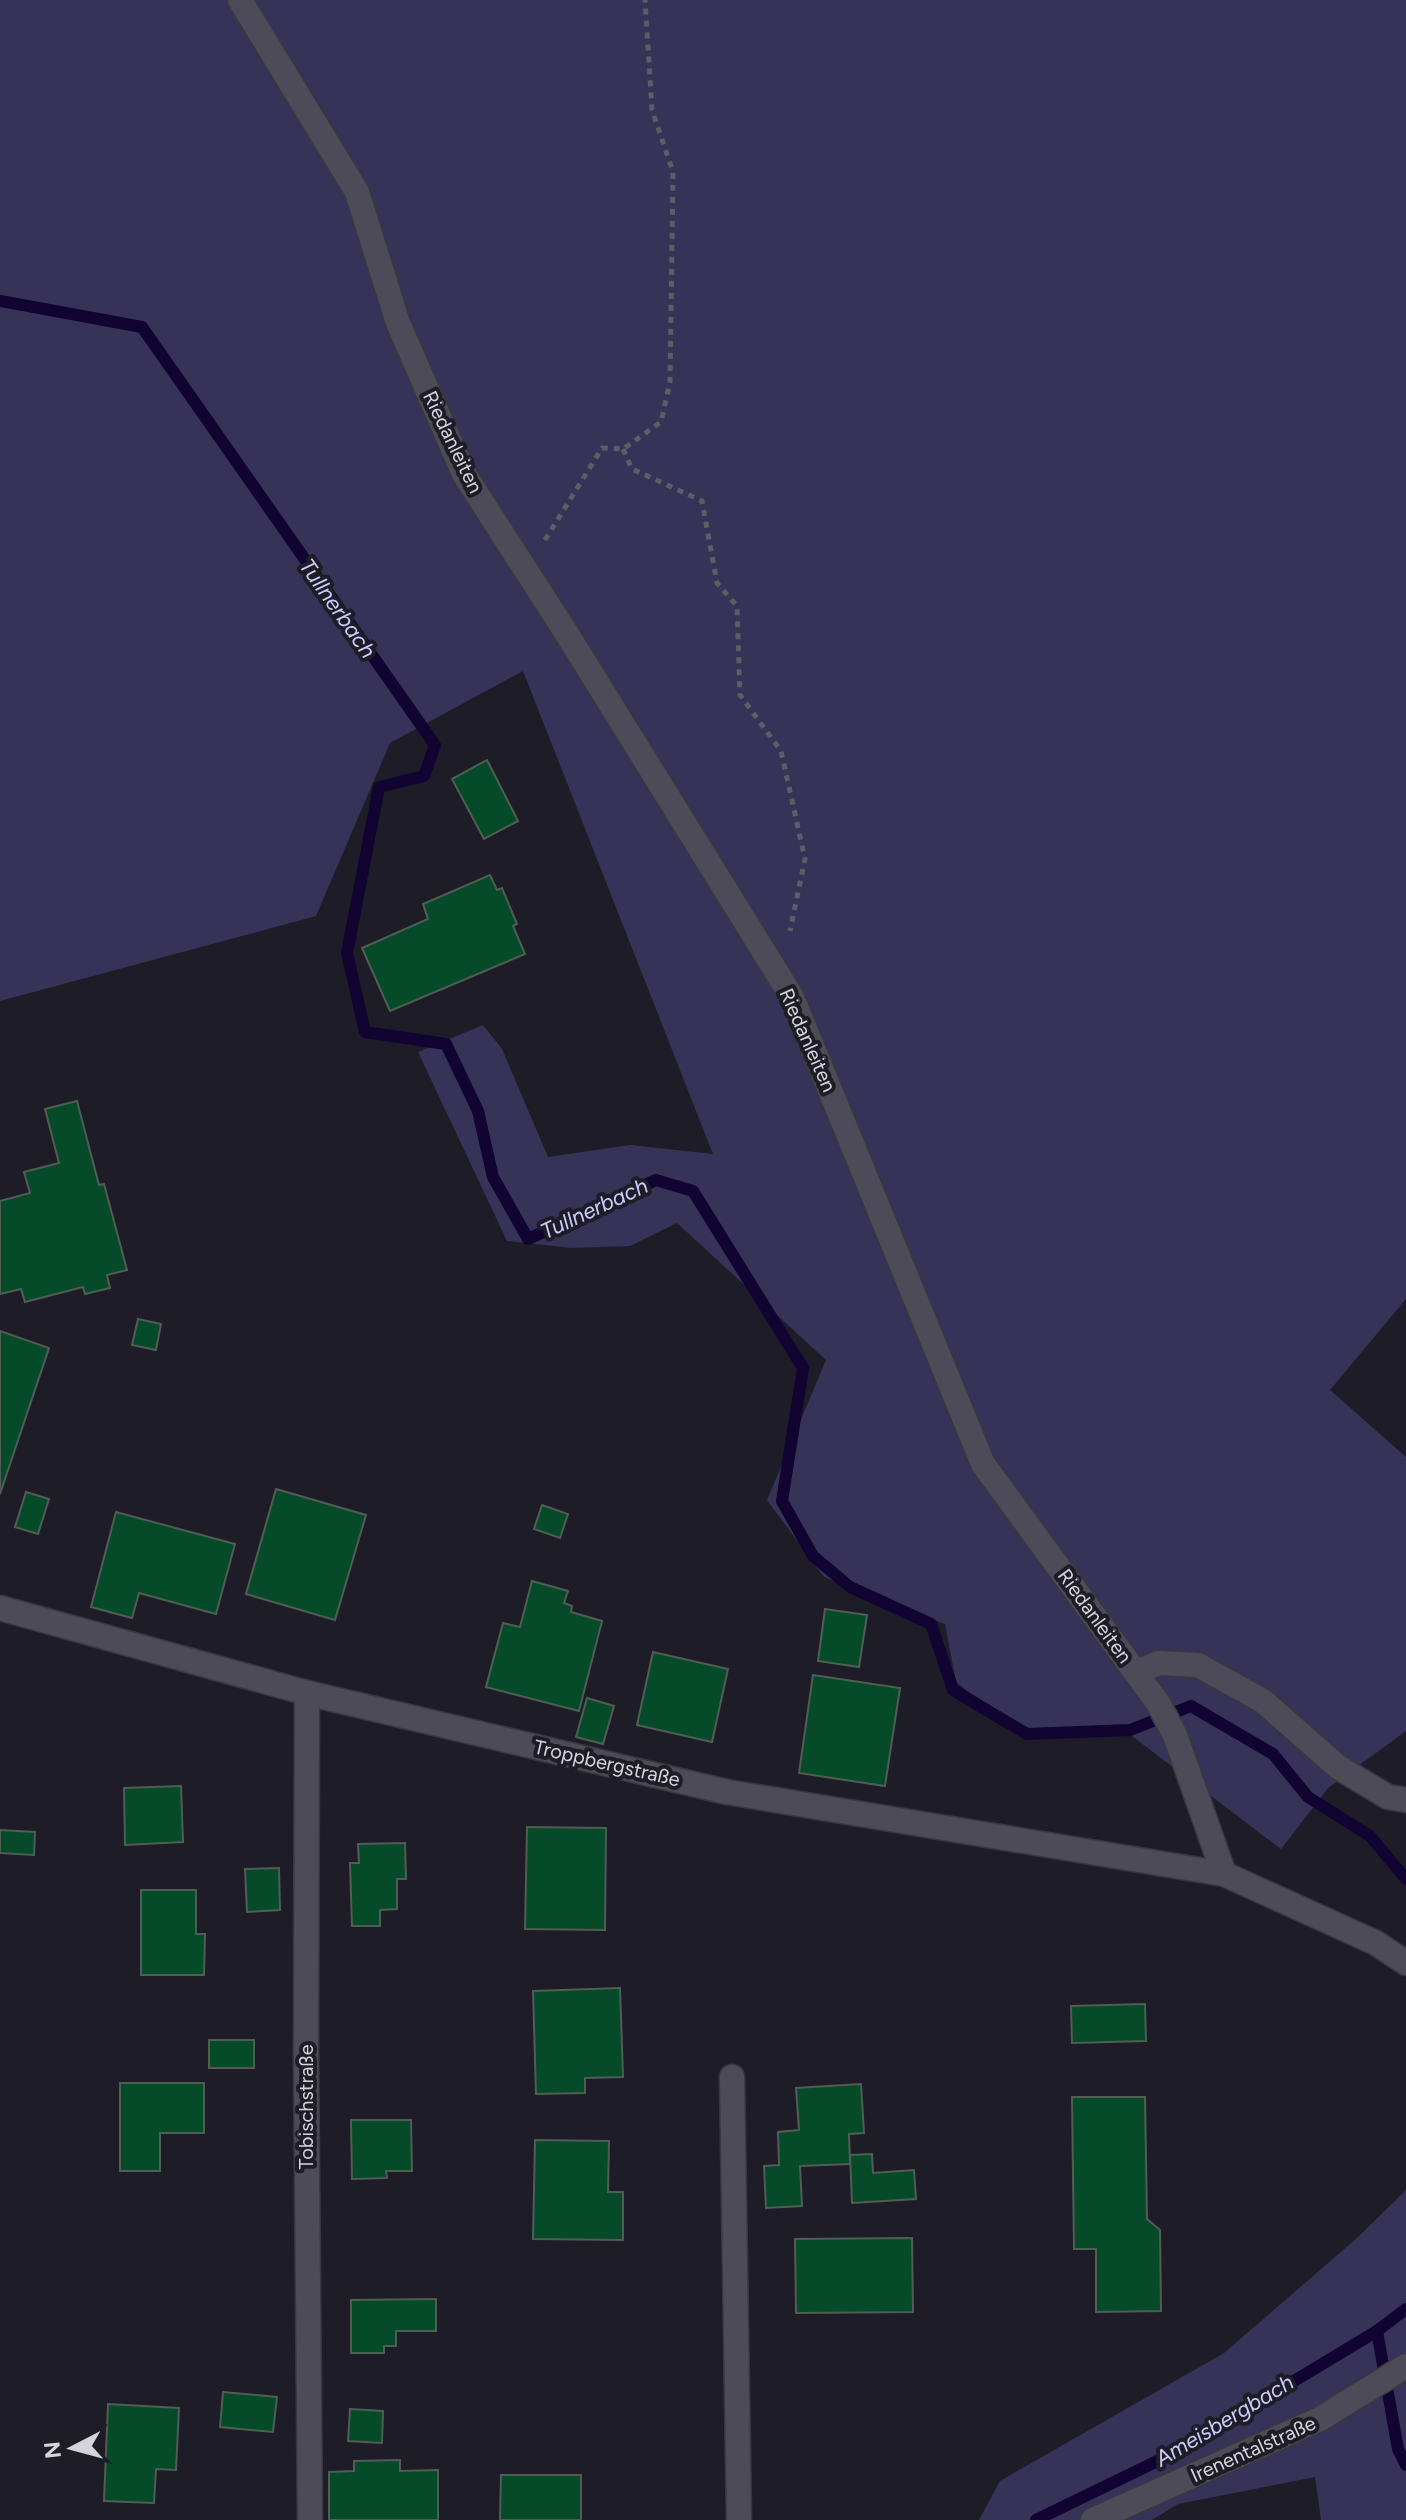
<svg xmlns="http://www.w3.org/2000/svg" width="1406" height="2520" viewBox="0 0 1406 2520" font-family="Figtree,sans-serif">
<rect width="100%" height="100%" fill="#1e1d27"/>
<g fill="#373257">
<polygon points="0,0 1406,0 1406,1299 1330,1390 1406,1457 1406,1731 1328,1788 1281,1849 1124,1730 1022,1733 956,1682 945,1624 824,1577 767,1500 826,1360 677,1223 630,1246 572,1248 507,1241 418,1052 483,1025 502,1049 548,1157 630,1145 713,1154 523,671 390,743 316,916 0,1001"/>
<polygon points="1406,2190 1406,2520 1321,2520 1315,2477 1178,2504 1152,2520 979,2520 1000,2481 1224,2353 1357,2238"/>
</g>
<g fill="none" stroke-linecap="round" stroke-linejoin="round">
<g stroke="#110432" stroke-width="12">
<polyline points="0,301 142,327 435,745 424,776 379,787 347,953 365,1032 446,1044 478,1111 493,1177 528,1239 656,1180 693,1191 803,1368 782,1501 813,1556 850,1587 931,1624 953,1690 1027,1734 1130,1730 1191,1706 1273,1754 1308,1797 1370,1836 1406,1879"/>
<polyline points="1377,2331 1398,2449 1406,2465"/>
<polyline points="1036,2520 1176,2452 1377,2331 1406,2309"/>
</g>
</g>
<g fill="#054a29" stroke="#505d54" stroke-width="2">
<polygon points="487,760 518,821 484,839 452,779"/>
<polygon points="490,875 497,890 502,888 517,924 513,926 525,954 390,1011 362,948 428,919 423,904"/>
<polygon points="77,1101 99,1185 104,1184 127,1270 107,1275 110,1288 85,1294 83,1287 25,1302 21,1289 0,1294 0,1201 30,1193 24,1172 59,1163 45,1109"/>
<polygon points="138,1319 161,1324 156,1350 132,1345"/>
<polygon points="0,1331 49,1348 0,1494"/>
<polygon points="276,1489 366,1515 335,1620 246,1594"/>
<polygon points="26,1492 49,1499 38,1534 15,1527"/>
<polygon points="542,1505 568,1514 560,1538 534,1529"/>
<polygon points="116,1512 235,1544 216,1614 139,1593 132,1618 91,1607"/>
<polygon points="532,1581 568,1591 564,1603 572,1606 571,1612 602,1621 579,1711 486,1687 503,1623 520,1627"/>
<polygon points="825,1609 867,1615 859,1667 818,1661"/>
<polygon points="653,1652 728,1669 712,1742 637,1725"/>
<polygon points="813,1675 900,1688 885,1786 799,1773"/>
<polygon points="587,1698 614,1706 603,1744 576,1737"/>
<polygon points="181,1786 183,1842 125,1845 124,1788"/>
<polygon points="527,1827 606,1828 605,1930 525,1929"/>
<polygon points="0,1830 35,1832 34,1855 0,1853"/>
<polygon points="405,1843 406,1879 397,1879 397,1909 380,1910 380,1926 352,1926 350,1863 359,1863 358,1844"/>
<polygon points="279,1868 280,1910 247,1912 245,1869"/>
<polygon points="141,1890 196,1890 196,1934 205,1934 204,1975 141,1975"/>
<polygon points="620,1988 623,2077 585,2078 585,2093 536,2094 533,1991"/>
<polygon points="1145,2004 1146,2041 1072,2043 1071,2006"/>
<rect x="209" y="2040" width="45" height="28"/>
<polygon points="120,2083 204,2083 204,2133 160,2133 160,2171 120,2171"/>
<polygon points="861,2084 864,2133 849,2134 850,2164 800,2166 802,2206 766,2208 764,2166 779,2165 778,2132 799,2130 796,2088"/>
<polygon points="1072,2097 1145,2097 1147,2219 1160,2230 1161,2311 1096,2312 1096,2249 1074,2249"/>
<polygon points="351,2120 411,2120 412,2171 386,2171 387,2178 352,2179"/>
<polygon points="535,2140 609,2141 608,2192 623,2192 623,2240 533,2239"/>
<polygon points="872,2154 873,2173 914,2170 916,2199 852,2203 850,2155"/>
<polygon points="912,2238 913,2312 796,2313 795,2239"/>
<polygon points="436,2299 436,2331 396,2331 396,2346 384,2346 384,2353 351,2353 351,2300"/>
<polygon points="223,2392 277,2397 273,2432 220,2427"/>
<polygon points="108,2404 179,2408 176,2470 156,2469 154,2503 104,2501"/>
<polygon points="350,2409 383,2411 382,2443 348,2441"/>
<polygon points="400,2460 400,2471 438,2470 438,2520 329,2520 329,2472 354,2471 354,2461"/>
<polygon points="501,2475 581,2475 581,2520 500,2520"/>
</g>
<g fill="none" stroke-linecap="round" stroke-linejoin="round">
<g stroke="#393841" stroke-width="27">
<g id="minor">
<polyline points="240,0 357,192 398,323 464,474 567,634 792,997 983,1464 1158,1703 1175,1735 1224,1874"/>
<polyline points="0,1608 307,1693 727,1792 1224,1874 1376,1943 1406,1963"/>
<polyline points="1136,1672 1159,1663 1198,1665 1263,1701 1338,1767 1388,1797 1406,1800"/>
<polyline points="307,1693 306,2057 310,2520"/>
<polyline points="732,2077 739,2520"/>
<polyline points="1093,2520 1320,2419 1406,2366"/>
</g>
</g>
<g stroke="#5d5d66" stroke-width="5" stroke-dasharray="6 6" stroke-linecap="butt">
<polyline points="623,449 632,469 702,501 717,583 737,606 740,695 781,751 805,859 790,931"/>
<polyline points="545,540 602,448 623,449 661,422 670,382 673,172 652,110 645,0"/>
</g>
<use href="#minor" stroke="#4c4b57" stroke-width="24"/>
</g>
<g text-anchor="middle" stroke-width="8" stroke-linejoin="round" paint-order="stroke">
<g font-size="20" fill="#d4d4db" stroke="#1e1d27">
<text transform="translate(453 442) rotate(64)" y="7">Riedanleiten</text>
<text transform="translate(808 1040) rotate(66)" y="7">Riedanleiten</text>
<text transform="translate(1095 1616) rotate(54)" y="7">Riedanleiten</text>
<text transform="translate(607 1763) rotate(13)" y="7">Troppbergstraße</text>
<text transform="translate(306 2107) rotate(-90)" y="7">Tobischstraße</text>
<text transform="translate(1253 2449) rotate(-24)" y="7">Irenentalstraße</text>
</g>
<g font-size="22" font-style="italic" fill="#cecafc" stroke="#1e1d27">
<text transform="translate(338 608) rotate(55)" y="8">Tullnerbach</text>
<text transform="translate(594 1208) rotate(-25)" y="8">Tullnerbach</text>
<text transform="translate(1224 2420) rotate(-31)" y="8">Ameisbergbach</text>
</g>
</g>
<g transform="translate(72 2448) rotate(264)" stroke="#1e1d27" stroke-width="6" paint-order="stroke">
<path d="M0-6L14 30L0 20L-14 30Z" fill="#d4d4db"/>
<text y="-12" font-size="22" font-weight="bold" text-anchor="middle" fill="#d4d4db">N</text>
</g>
</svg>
